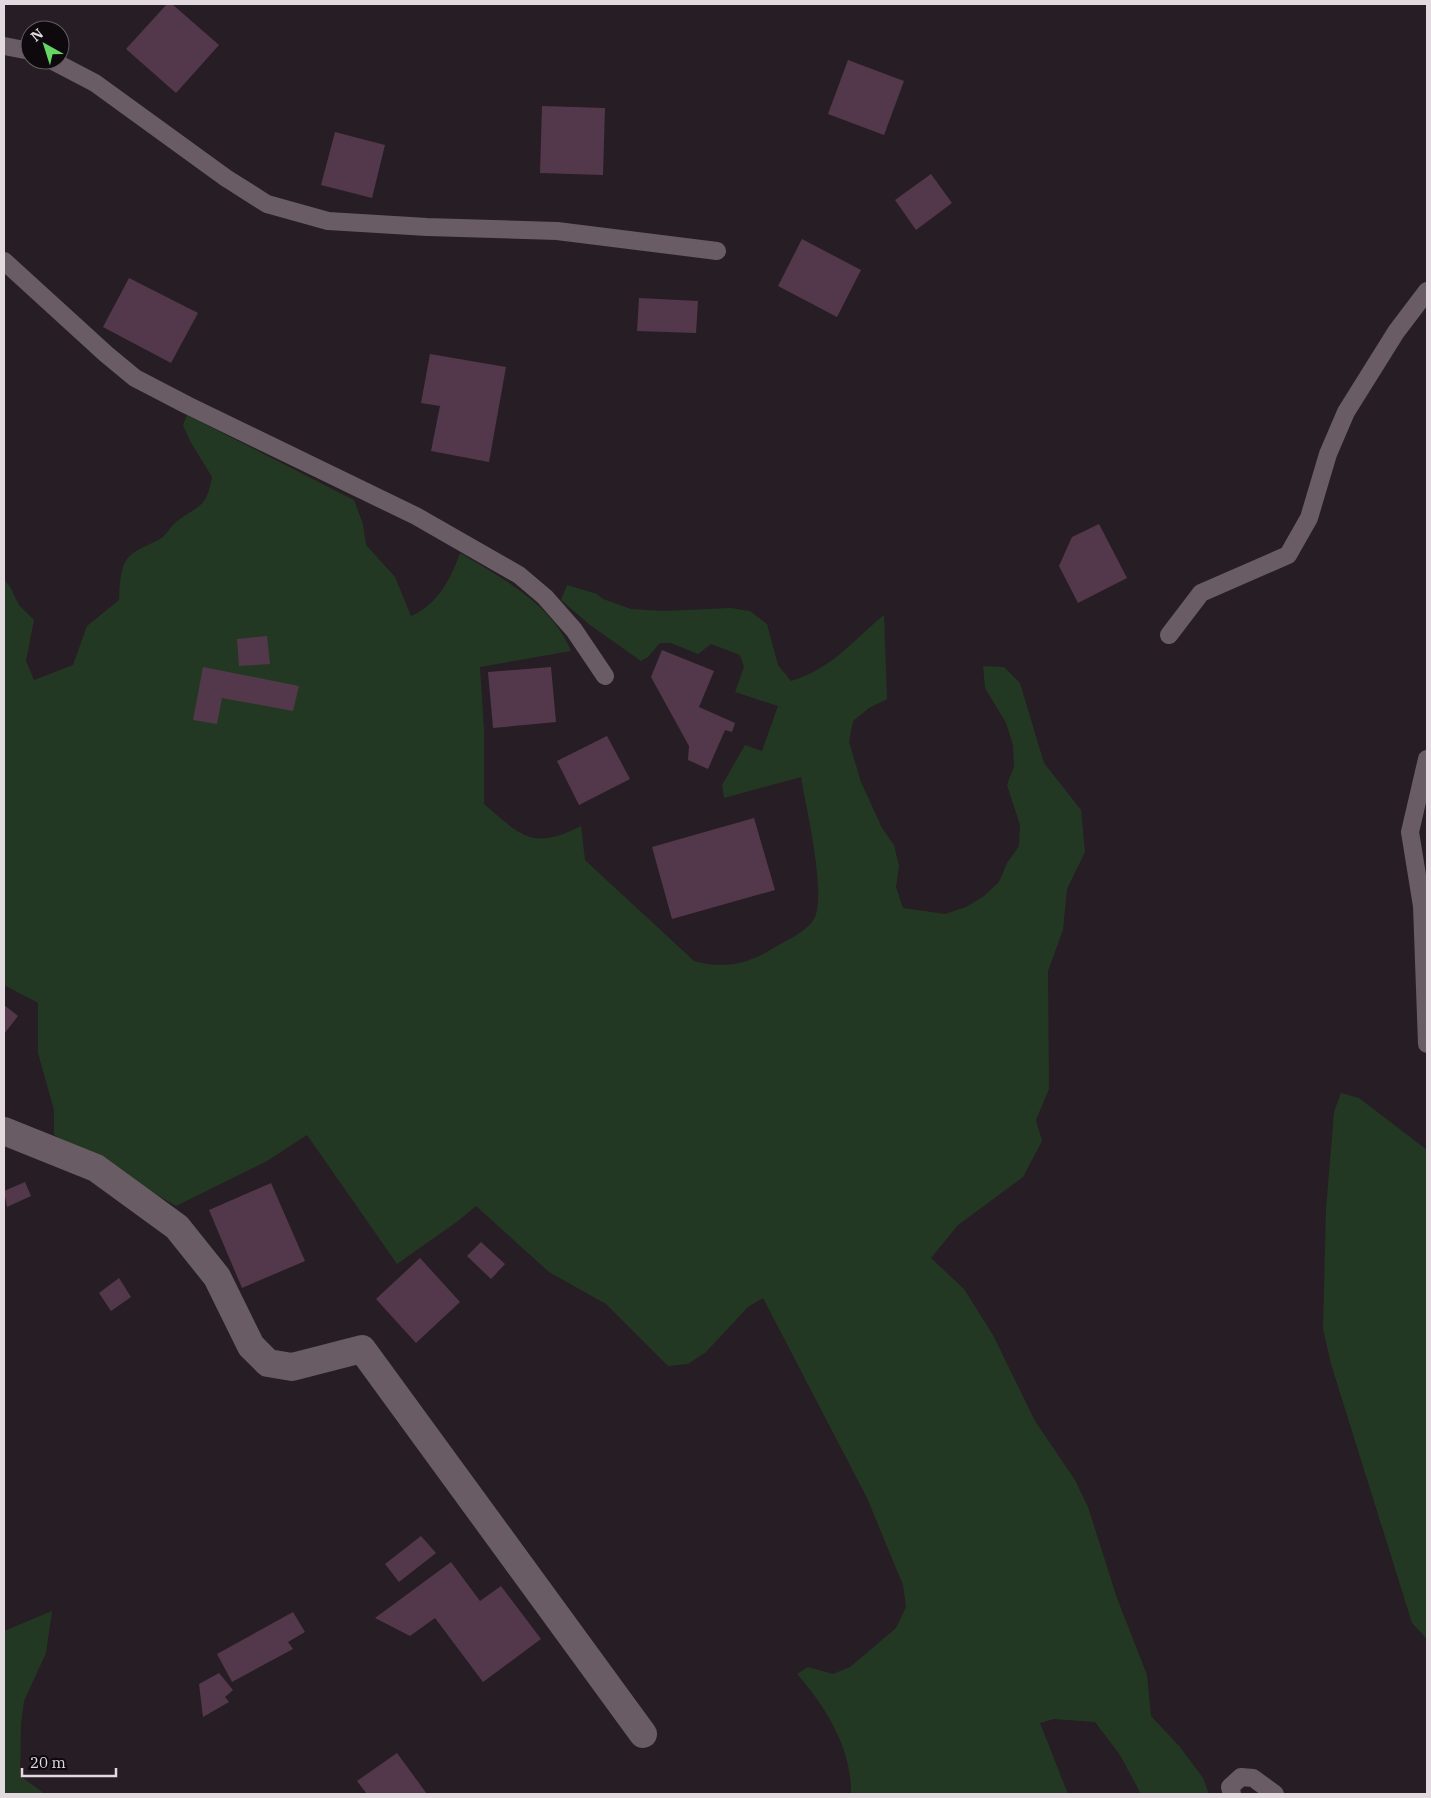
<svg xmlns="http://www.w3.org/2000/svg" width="1431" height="1798" viewBox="0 0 1431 1798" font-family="'IBM Plex Serif',serif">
<rect width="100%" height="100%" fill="#271d24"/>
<g fill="#233822">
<path d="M 187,415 L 354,500 L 363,524 L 366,545 L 395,577 L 411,616 C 437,605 451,579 460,553 C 502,578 552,604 571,651 L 480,667 L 484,730 L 484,804 C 521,836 533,851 581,826 L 585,860 L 694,961 C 720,969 746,965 770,950 C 783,942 808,932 815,917 C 826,890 806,808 801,777 L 724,798 L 722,785 L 745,745 L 762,751 L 778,706 L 735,692 L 744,667 L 740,655 L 711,644 L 698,654 L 671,643 L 660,643 L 648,657 L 641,661 L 590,625 L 561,600 L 567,585 L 597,594 L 603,599 L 631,609 L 664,611 L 730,608 L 750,611 L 767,624 L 778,665 L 791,681 C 833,668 851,642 884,615 L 887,699 L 869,708 L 853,721 L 849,742 L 861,782 L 882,828 L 894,845 L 899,866 L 896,887 L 903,908 L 945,914 L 966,907 L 984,896 L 999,882 L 1007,863 L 1019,846 L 1020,825 L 1007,785 L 1014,766 L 1013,745 L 1006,723 L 985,688 L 983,666 L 1004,667 L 1020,683 L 1044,763 L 1081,810 L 1085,852 L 1067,889 L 1063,930 L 1048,971 L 1049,1089 L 1036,1120 L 1042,1141 L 1023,1177 L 958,1225 L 931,1258 L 964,1289 L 993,1335 L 1035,1421 L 1075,1480 L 1088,1507 L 1117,1598 L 1147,1675 L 1151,1716 L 1180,1747 L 1203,1778 L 1209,1794 L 1141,1794 L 1120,1755 L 1095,1722 L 1054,1719 L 1040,1723 L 1068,1794 L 851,1794 C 852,1749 826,1707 797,1674 L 808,1667 L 833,1674 L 850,1667 L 896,1628 L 906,1607 L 903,1585 L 867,1498 L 763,1298 L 748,1307 L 706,1352 L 688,1364 L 668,1366 L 606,1304 L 549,1272 L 476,1206 L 458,1221 L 397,1264 L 307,1135 L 267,1161 L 176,1206 L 54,1135 L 54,1110 L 38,1053 L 38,1003 L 4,985 L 4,579 L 10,587 L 19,605 L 34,620 L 26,661 L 34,680 L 73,665 L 87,626 L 119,600 C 120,587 119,570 127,559 C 136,548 148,546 160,539 C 166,536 170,527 176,522 C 199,504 206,510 212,477 L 190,441 L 183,425 Z"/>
<polygon points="1341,1093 1359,1098 1427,1150 1427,1639 1412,1623 1331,1364 1323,1329 1326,1208 1334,1112"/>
<polygon points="52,1611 46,1653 24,1701 21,1724 20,1776 45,1794 4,1794 4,1631"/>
</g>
<g fill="#53384b">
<polygon points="167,4 172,4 219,45 176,93 126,49"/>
<polygon points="848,60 904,81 884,135 828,114"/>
<polygon points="542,106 605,108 603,175 540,173"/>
<polygon points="335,132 385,145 372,198 321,185"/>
<polygon points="931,174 952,203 916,230 895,200"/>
<polygon points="802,239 861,270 837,317 778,286"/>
<polygon points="129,278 198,313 171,363 103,327"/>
<polygon points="639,298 698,301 696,333 637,331"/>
<polygon points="430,354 506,367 489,462 431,451 440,406 421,403"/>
<polygon points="1099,524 1127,578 1078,603 1059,566 1072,537"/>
<polygon points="267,636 270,664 239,666 237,639"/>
<polygon points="662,650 714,671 699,707 735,723 732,732 725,730 708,769 688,760 689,746 651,677"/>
<polygon points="203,667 299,686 293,711 222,698 217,724 193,720"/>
<polygon points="551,667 556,722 493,728 488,672"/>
<polygon points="607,736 630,779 579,805 557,761"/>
<polygon points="754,818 775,890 672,919 652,847"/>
<polygon points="4,1005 18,1016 4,1034"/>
<polygon points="25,1182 31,1196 7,1207 4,1191"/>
<polygon points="271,1183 305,1261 242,1288 209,1210"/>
<polygon points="481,1242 505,1264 491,1279 467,1256"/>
<polygon points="420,1258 460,1302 416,1343 376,1299"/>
<polygon points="119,1278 131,1297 111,1311 99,1293"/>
<polygon points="421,1536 436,1553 399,1582 385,1564"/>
<polygon points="451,1562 480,1601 501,1586 541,1639 483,1682 435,1618 410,1636 375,1618"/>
<polygon points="293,1612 305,1632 288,1642 293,1649 232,1682 217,1654"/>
<polygon points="219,1673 233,1690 225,1697 229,1702 203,1717 199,1684"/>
<polygon points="397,1753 427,1794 367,1794 357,1781"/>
</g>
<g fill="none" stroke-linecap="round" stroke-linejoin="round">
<g stroke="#695c65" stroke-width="18">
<polyline points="4,46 30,51"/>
<polyline points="51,60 95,83 226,178 267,204 328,221 427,227 557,231 717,251"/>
<polyline points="4,261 106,354 135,378 187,405 416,516 519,575 545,597 574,630 605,676"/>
<polyline points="1169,635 1201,593 1288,555 1309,518 1328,454 1346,412 1396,332 1427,291"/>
<polyline points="1427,759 1410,832 1422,906 1427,1044"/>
<polyline points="1232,1794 1230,1787 1241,1777 1253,1778 1275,1794"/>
</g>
<polyline stroke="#695c65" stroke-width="28" points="4,1131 96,1168 177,1227 217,1277 251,1346 268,1363 292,1367 362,1349 643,1734"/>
</g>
<rect width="1431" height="1798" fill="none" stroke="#e2dadf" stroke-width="10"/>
<g transform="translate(45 45) rotate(321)"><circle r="24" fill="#0d090c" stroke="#625d60"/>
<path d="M0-4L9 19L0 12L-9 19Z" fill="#67d466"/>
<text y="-8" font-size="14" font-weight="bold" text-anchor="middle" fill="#e2dadf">N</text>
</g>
<path d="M22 1768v8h94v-8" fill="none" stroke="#e2dadf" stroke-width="2.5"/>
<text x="30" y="1768" font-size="15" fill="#e2dadf" stroke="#0d090c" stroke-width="4" paint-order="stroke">20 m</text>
</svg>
